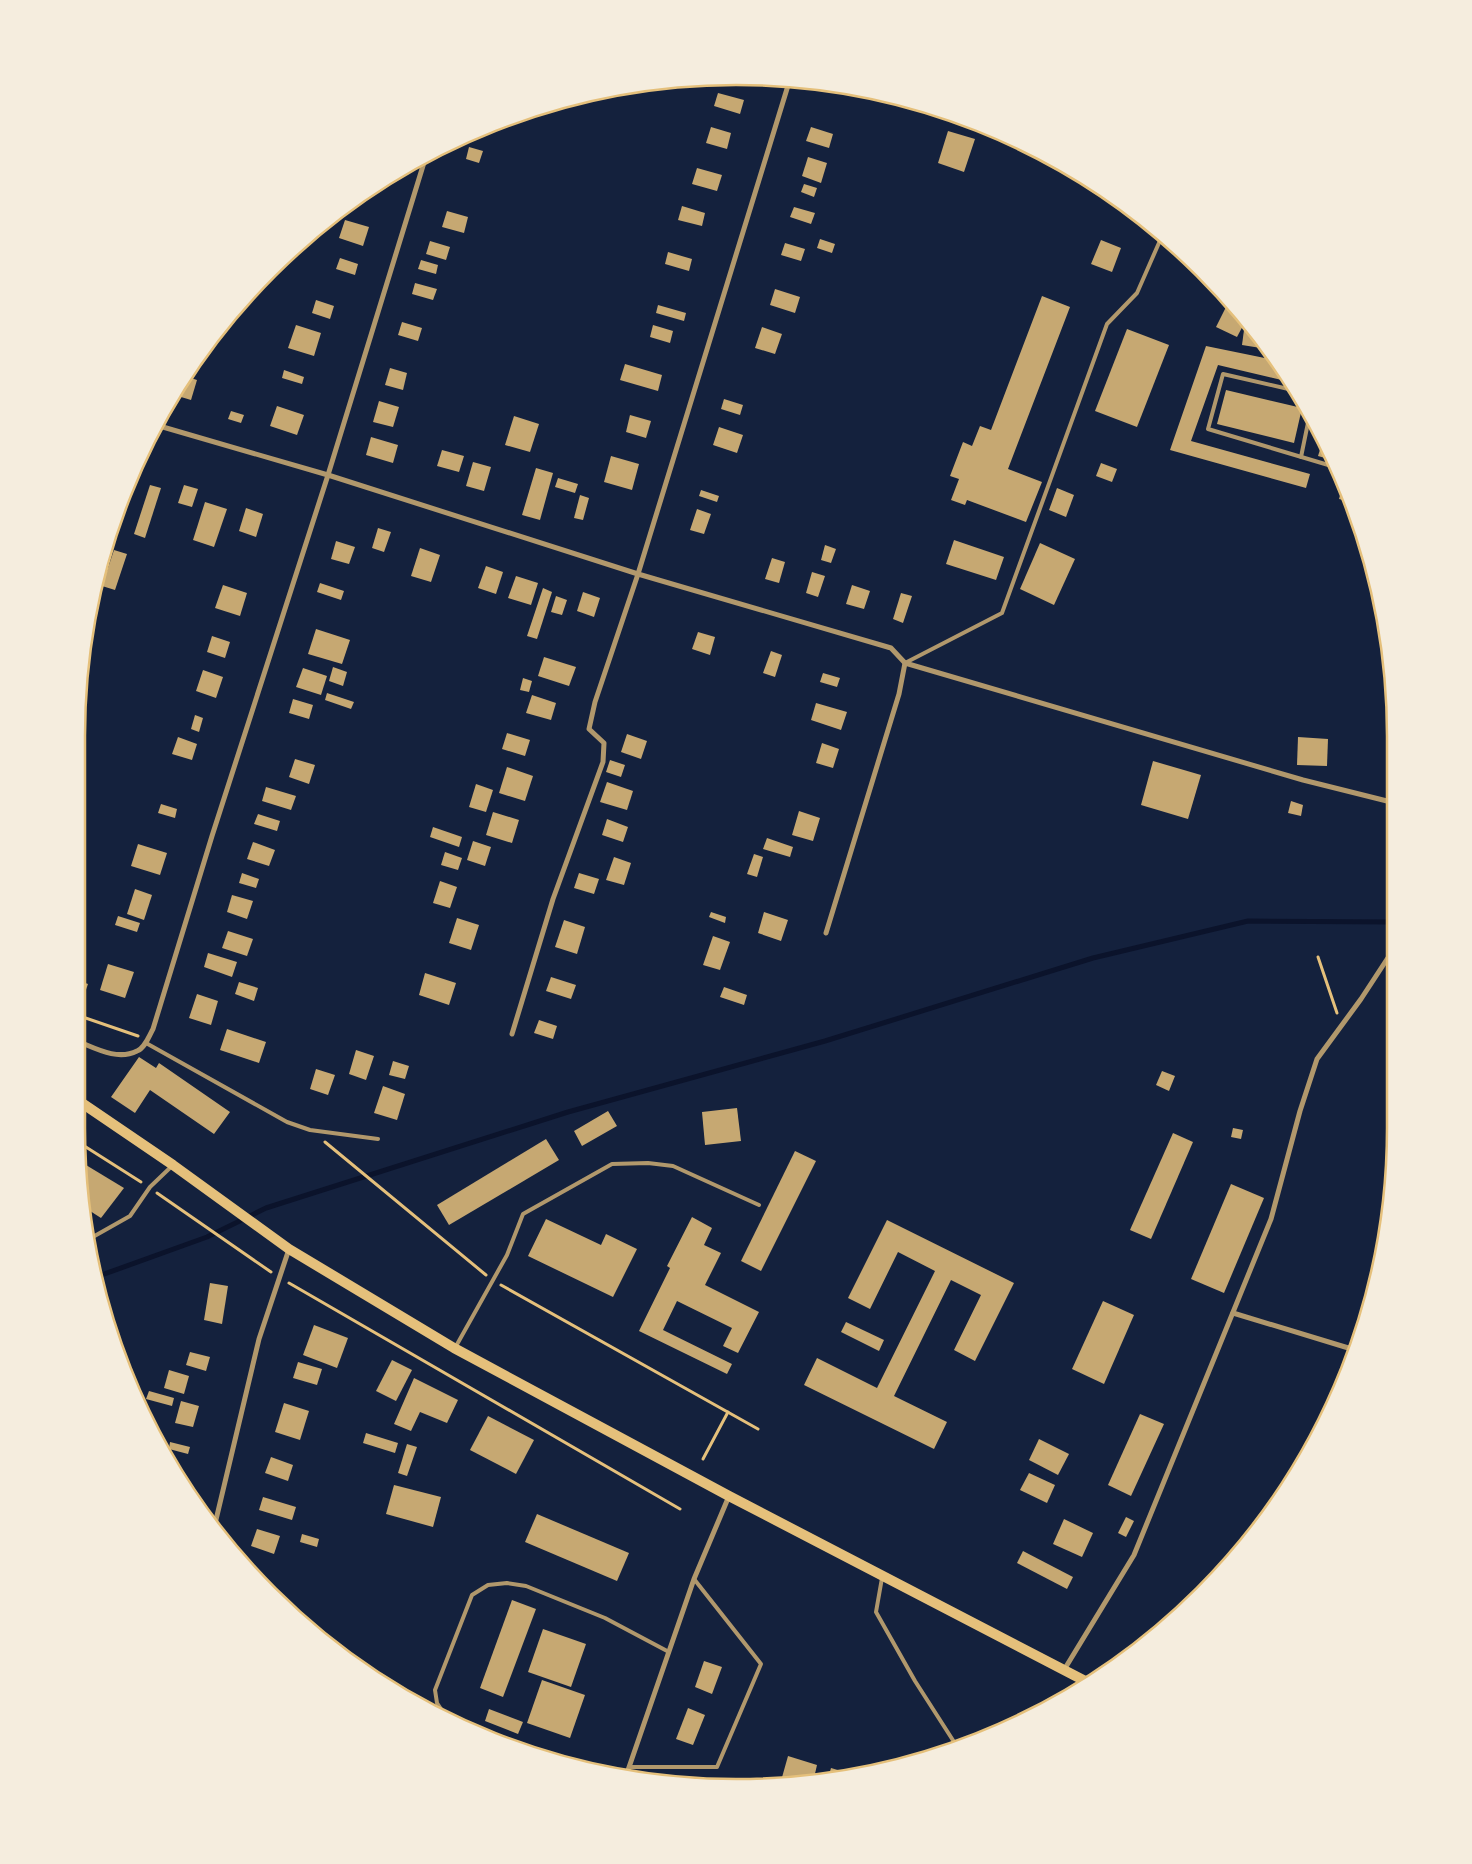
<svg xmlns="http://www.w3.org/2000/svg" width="1472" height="1864" viewBox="0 0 1472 1864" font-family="Barlow,sans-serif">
<rect width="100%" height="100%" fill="#14213d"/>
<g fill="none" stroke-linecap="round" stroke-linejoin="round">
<polyline stroke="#0b132b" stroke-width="5" points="96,1277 207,1237 266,1208 568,1112 825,1041 1093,958 1248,921 1395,922"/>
</g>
<g fill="#c6a872">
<polygon points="718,93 744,100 740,114 714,106"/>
<polygon points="953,116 977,125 976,128 952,120"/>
<polygon points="711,127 731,133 727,149 706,143"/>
<polygon points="811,127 833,134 829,148 806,141"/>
<polygon points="948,131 975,139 964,172 938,163"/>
<polygon points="469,147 483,151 479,163 466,159"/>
<polygon points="808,157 827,163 821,183 802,176"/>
<polygon points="697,168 722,175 717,191 692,184"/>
<polygon points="804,184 817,188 814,197 801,192"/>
<polygon points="682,206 705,213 702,226 678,220"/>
<polygon points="794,207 815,213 811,224 790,217"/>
<polygon points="447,211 468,217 464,233 442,227"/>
<polygon points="345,220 369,227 363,246 339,238"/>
<polygon points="820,239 835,244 832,253 817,248"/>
<polygon points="1101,240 1121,248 1112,272 1091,264"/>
<polygon points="430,241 450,247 446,260 426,254"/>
<polygon points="785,243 805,249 801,261 781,255"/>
<polygon points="668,252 692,259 689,271 665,264"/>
<polygon points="340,258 358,264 355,275 336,269"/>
<polygon points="421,260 438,265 436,274 418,269"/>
<polygon points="415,283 437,289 433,300 412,294"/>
<polygon points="775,289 800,297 795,313 770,305"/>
<polygon points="1042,296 1070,307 1008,469 1042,482 1026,522 967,500 965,505 951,500 959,479 950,476 963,442 972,446 980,426 991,430"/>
<polygon points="1230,299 1246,320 1237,337 1216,327"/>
<polygon points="316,300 334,306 330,319 312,313"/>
<polygon points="658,305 686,313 684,321 656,313"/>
<polygon points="402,322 422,328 418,341 398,335"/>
<polygon points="296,325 321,333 314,356 288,348"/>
<polygon points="653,325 673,331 670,343 650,337"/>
<polygon points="762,327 782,334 775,354 755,348"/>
<polygon points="1127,329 1169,345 1137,427 1095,411"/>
<polygon points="1244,330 1254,331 1267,349 1242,345"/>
<polygon points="1206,346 1275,360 1290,382 1218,365 1191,441 1310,474 1306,488 1170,450"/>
<polygon points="625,364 662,375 658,391 620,380"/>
<polygon points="390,368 407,373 403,390 385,385"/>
<polygon points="284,370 304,377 302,384 282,378"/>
<polygon points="188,377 197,380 191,400 181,397"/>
<polygon points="1226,390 1302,408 1294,443 1217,424"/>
<polygon points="724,399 743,405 740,415 721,409"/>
<polygon points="379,401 399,407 393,427 373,422"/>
<polygon points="277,406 304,415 297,435 270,426"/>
<polygon points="231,411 244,415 241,423 228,419"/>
<polygon points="630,415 651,421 646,438 626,432"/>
<polygon points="514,416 539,424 530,452 505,445"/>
<polygon points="719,427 743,435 737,453 713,445"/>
<polygon points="371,437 398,445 393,463 366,455"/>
<polygon points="1323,440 1332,460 1318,456"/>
<polygon points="442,450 464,456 459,472 437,466"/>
<polygon points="611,456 639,464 632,490 604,482"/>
<polygon points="473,462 491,467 484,491 466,486"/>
<polygon points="1101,463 1117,469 1112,482 1096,476"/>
<polygon points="536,468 553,473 540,520 522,515"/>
<polygon points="558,478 578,484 575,493 555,487"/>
<polygon points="1343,484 1351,502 1339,499"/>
<polygon points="150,485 161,488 145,538 134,534"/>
<polygon points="184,485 198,489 192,507 178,503"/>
<polygon points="1057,488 1074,495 1066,517 1049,510"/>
<polygon points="701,490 719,496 717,502 699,496"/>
<polygon points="580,495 589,498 583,520 574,518"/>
<polygon points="205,502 227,509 214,547 193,540"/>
<polygon points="246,508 263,514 256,537 239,531"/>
<polygon points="697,509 711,514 704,534 690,530"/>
<polygon points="378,528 391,532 384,552 372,548"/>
<polygon points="954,540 1004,557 996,580 946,564"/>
<polygon points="336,541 355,547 349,564 331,559"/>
<polygon points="1040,543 1075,559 1054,605 1020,589"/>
<polygon points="825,545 836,549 831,563 821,560"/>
<polygon points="420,548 440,555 431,582 411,576"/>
<polygon points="114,550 127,554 115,590 102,586"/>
<polygon points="772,558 785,562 779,583 765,579"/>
<polygon points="486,566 503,572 496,594 478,588"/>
<polygon points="812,572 825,576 818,597 806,593"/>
<polygon points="516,576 538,583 531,605 508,598"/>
<polygon points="320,583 344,591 341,600 317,592"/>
<polygon points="223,585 247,593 240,616 215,608"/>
<polygon points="852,585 870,591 864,609 846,604"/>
<polygon points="543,588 552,592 537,639 527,636"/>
<polygon points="583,592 600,598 594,617 577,611"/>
<polygon points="901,593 912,596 903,623 893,619"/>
<polygon points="556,596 567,600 562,615 551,612"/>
<polygon points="316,629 350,640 342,664 308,654"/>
<polygon points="698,632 715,637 710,655 692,649"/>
<polygon points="212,636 230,642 225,658 207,652"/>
<polygon points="771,651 782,655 775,677 763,673"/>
<polygon points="544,657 576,667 569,686 538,676"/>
<polygon points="333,667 347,672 343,686 329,681"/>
<polygon points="303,668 327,676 321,695 296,687"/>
<polygon points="203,670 223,677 216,698 196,691"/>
<polygon points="823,673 840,678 837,687 820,682"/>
<polygon points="523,678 532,681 529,692 520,690"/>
<polygon points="327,693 354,702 351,709 325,700"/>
<polygon points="532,695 556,703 551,720 526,713"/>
<polygon points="293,699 313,705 309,719 289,713"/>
<polygon points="816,703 847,712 841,730 811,720"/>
<polygon points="195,715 203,718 199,732 191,729"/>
<polygon points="507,733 530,740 525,756 502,749"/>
<polygon points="627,734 647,741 641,759 621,752"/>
<polygon points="178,737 197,744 192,760 172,754"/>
<polygon points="1298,737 1328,739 1327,766 1297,765"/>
<polygon points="822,743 839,749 833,768 816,763"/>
<polygon points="295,759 315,765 309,784 289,777"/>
<polygon points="610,760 625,765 621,777 606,772"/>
<polygon points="1153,761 1201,775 1188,819 1141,805"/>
<polygon points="507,767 533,776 525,801 499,793"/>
<polygon points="607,782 633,791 627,810 600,802"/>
<polygon points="476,784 493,790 486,812 469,807"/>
<polygon points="266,787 296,796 291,810 262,801"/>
<polygon points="1291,801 1303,805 1301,816 1288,813"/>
<polygon points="161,804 177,809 175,818 158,813"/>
<polygon points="799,811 820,818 813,841 792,835"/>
<polygon points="493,812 519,820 512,843 486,835"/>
<polygon points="258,814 280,821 277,831 254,824"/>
<polygon points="607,819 628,827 623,842 602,835"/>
<polygon points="433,827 462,837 459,847 430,837"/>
<polygon points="767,838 793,847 790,857 763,849"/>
<polygon points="473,841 491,847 485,866 467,860"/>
<polygon points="253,842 275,850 269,866 247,859"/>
<polygon points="138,844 167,853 160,875 131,866"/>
<polygon points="445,852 462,858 458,870 441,865"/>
<polygon points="754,854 763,857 757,877 747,874"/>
<polygon points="614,857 631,863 624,885 606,880"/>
<polygon points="242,873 259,879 256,888 239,883"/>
<polygon points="579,873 599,879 594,894 574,888"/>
<polygon points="440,881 457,887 450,908 433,903"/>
<polygon points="135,889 152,895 144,920 127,914"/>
<polygon points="232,895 253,901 247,919 227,912"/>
<polygon points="711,912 726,917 725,923 709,917"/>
<polygon points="764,912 788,920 781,941 758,933"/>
<polygon points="118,916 140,923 137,932 115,925"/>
<polygon points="457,918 479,925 471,950 449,943"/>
<polygon points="564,920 585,927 577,954 555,947"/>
<polygon points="228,931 253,939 247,956 222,948"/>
<polygon points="713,936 730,942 720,970 703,965"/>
<polygon points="208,953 237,962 232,977 204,967"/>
<polygon points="108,964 134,972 125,998 100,990"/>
<polygon points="425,973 456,983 449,1005 419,995"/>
<polygon points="551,977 576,985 571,999 546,991"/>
<polygon points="77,980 88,984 82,1001 77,1000"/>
<polygon points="239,982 258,988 254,1001 235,994"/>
<polygon points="724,987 747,995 744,1005 720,997"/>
<polygon points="197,994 218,1001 211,1025 189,1018"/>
<polygon points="539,1020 557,1026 553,1039 534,1033"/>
<polygon points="227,1029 266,1042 259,1063 220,1050"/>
<polygon points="356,1050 374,1056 366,1080 349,1074"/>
<polygon points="139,1057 156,1068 159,1063 230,1112 214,1134 150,1090 135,1113 111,1097"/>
<polygon points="393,1061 409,1066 405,1079 389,1075"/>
<polygon points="316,1069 335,1075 328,1095 310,1089"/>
<polygon points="1162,1071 1175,1076 1169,1091 1156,1085"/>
<polygon points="383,1086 405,1094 397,1120 374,1113"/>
<polygon points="737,1108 741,1141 705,1145 702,1112"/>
<polygon points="608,1111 617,1126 582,1146 574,1131"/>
<polygon points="1233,1128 1243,1130 1241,1139 1231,1137"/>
<polygon points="1173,1133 1193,1142 1151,1239 1130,1230"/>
<polygon points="546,1139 559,1160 449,1225 437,1205"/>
<polygon points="795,1151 816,1161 761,1271 741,1261"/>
<polygon points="81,1162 124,1188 101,1218 87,1209"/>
<polygon points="1231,1184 1264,1198 1224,1293 1191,1279"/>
<polygon points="692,1217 712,1228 704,1245 721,1253 705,1285 759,1312 738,1353 723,1346 732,1328 677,1301 663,1330 732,1364 727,1374 639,1331 670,1268 667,1266"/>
<polygon points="546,1219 601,1245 606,1234 637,1249 613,1297 528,1256"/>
<polygon points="887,1220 1014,1283 975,1361 954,1350 981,1295 951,1280 894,1396 947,1422 934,1449 804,1385 817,1358 877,1388 935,1271 898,1252 870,1309 848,1298"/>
<polygon points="210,1283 228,1286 222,1324 204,1320"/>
<polygon points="1103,1301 1134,1315 1104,1384 1072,1369"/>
<polygon points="846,1322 884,1340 879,1351 841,1332"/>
<polygon points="314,1325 348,1338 337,1368 303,1355"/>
<polygon points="190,1352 210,1357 206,1371 186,1365"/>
<polygon points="392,1360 412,1370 396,1401 376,1391"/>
<polygon points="298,1362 322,1369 317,1385 293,1378"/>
<polygon points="169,1370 189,1376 184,1394 164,1388"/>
<polygon points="414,1378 458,1400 447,1423 420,1412 411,1431 394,1424"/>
<polygon points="149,1391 174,1398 172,1406 146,1399"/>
<polygon points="181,1401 199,1406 193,1427 175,1423"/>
<polygon points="284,1403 309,1411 300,1440 275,1432"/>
<polygon points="1140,1414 1164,1424 1131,1496 1108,1485"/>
<polygon points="488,1416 534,1440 516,1474 470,1450"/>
<polygon points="366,1433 398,1443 395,1453 363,1443"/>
<polygon points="1039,1439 1069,1454 1058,1475 1029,1460"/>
<polygon points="170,1442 190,1447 188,1454 169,1449"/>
<polygon points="407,1444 417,1447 407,1476 398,1473"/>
<polygon points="271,1457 293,1465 288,1481 265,1473"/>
<polygon points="1029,1473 1055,1485 1047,1503 1020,1490"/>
<polygon points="394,1485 441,1497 433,1527 386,1514"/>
<polygon points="263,1497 296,1507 292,1520 259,1510"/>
<polygon points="537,1514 629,1553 617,1581 525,1542"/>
<polygon points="1126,1517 1134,1521 1126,1537 1118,1533"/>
<polygon points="1064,1519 1093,1533 1082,1557 1053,1544"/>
<polygon points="257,1529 280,1536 274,1554 251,1546"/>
<polygon points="302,1534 319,1539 317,1547 300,1542"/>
<polygon points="1023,1551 1073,1577 1067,1589 1017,1563"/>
<polygon points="253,1573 265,1576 263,1586 256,1577"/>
<polygon points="512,1600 536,1609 503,1697 480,1688"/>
<polygon points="543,1629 586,1644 571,1687 528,1672"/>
<polygon points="704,1661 722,1667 712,1694 695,1687"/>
<polygon points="542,1680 585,1695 570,1738 527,1723"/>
<polygon points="688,1708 705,1715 693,1745 676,1739"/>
<polygon points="489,1709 523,1722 518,1734 485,1721"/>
<polygon points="788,1756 817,1765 814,1778 781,1781"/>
<polygon points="831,1768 848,1773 829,1775"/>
</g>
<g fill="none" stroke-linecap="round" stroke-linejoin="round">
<g stroke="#e5c07b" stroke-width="3">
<polyline points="1318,957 1337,1013"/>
<polyline points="77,1015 138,1036"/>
<polyline points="78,1142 141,1182"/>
<polyline points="325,1142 486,1275"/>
<polyline points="157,1193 271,1272"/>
<polyline points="289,1283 680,1509"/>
<polyline points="501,1285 758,1429"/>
<polyline points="703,1459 728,1412"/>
</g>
<g stroke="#b1986c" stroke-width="4">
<polyline points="1297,391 1223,374 1208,429 1335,467"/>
<polyline points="1301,457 1310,413"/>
<polyline points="905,663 1002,613 1107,324 1137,293 1162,236"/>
<polyline points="146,1043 287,1122 310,1130 378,1139"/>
<polyline points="91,1238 130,1216 150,1187 173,1165"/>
<polyline points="455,1348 507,1255 523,1214 612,1164 648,1163 673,1166 759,1205"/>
<polyline points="882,1578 876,1612 915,1681 956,1745"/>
<polyline points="445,1715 437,1703 435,1690 472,1595 488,1585 507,1583 526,1586 605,1618 669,1652"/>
<polyline points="510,1742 578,1767"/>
<polyline points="629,1767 717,1767 761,1664 694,1579"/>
</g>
<g stroke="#b1986c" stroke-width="5">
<polyline points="156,425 328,475 638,574 891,648 905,663 1303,780 1395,803"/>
<polyline points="826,933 899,694 905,663"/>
<polyline points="512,1034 553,899 603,762 604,743 589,729 595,702 638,574 790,79"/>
<path d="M 77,1041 C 95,1048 117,1061 137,1051 C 145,1048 149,1036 153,1029 L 212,836 L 328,475 L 426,156"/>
<polyline points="1233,1313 1355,1350"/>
<polyline points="215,1524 259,1339 289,1249"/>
<polyline points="1064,1670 1134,1555 1271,1219 1300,1111 1317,1059 1361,999 1395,947"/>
<polyline points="627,1773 694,1579 729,1496"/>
</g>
<polyline stroke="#e5c07b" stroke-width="10" points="76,1099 173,1165 289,1249 454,1348 729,1496 1089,1683"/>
</g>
<path d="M0 0H1472V1864H0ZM736 85H736A651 651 0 0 1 1387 736V1128A651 651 0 0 1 736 1779H736A651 651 0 0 1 85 1128V736A651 651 0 0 1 736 85Z" fill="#f5edde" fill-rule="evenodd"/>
<path fill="none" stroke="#e5c07b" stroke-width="2.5" d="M736 85H736A651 651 0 0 1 1387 736V1128A651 651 0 0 1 736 1779H736A651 651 0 0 1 85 1128V736A651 651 0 0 1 736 85Z"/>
</svg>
